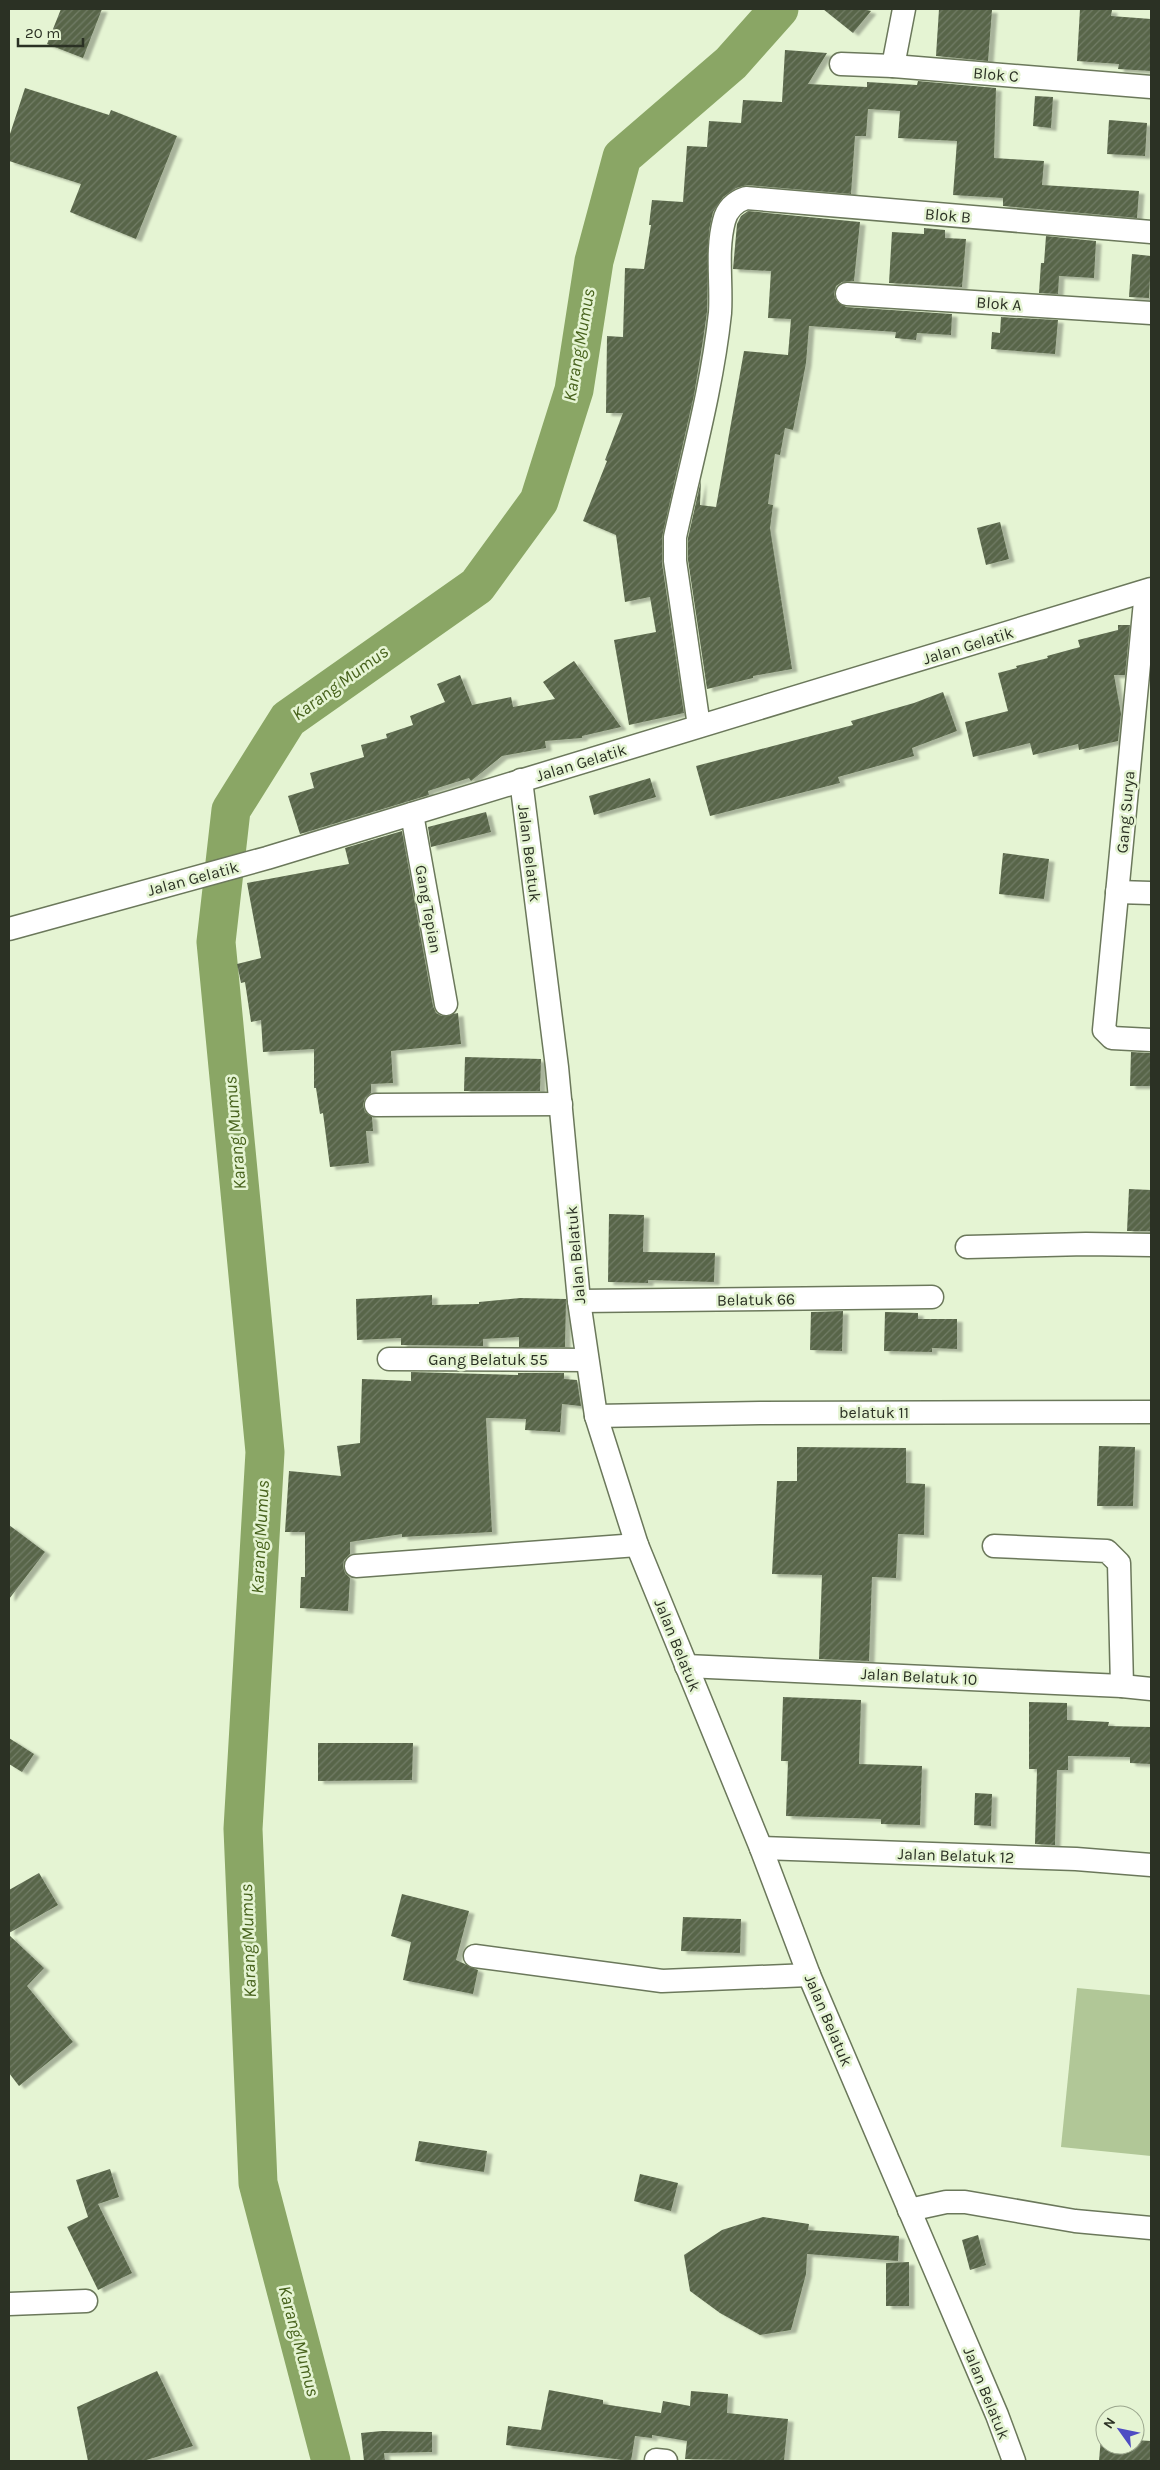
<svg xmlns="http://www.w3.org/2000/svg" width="1160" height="2470" viewBox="0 0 1160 2470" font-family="Karla,sans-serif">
<defs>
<pattern id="building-hatch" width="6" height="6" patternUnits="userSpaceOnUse" patternTransform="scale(1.25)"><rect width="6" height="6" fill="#586549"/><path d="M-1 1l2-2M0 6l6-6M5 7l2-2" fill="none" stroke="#727c66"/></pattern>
<filter id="shadow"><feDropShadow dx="5.5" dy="3" stdDeviation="1" flood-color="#0004"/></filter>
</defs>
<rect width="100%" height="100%" fill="#e5f4d3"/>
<polygon fill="#b1c797" points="1077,1988 1151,1995 1151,2156 1061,2147"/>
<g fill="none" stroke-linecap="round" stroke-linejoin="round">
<polyline stroke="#8aa665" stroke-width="39" points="331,2461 258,2183 243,1829 265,1452 216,942 231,810 288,719 477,586 539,501 574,390 594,261 622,157 731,63 779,9"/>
</g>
<g fill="url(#building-hatch)" filter="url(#shadow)">
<polygon points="61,9 102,9 83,58 47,44"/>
<polygon points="823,9 863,9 871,11 853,33"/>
<polygon points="939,9 992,10 988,61 936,56"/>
<polygon points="1080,9 1112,10 1111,16 1151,19 1151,71 1118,69 1119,64 1077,61"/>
<polygon points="785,50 827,53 808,84 867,87 867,82 917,85 918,81 996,88 994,158 1044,161 1042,185 1139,191 1137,218 1003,206 1003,198 953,195 957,141 898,138 900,111 868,109 866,136 855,136 851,194 747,185 736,188 723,197 713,212 709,230 707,312 703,340 694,395 662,537 662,563 684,713 629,725 614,640 656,632 650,597 625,602 616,535 583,521 607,461 605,460 623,413 606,413 607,336 623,337 625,268 644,269 651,225 649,225 652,200 683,202 687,146 707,147 709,121 741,123 743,100 782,102"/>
<polygon points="25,88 109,115 111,110 177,136 136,239 70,212 81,184 9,161 9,137"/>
<polygon points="1035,96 1053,97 1051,128 1033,126"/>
<polygon points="1109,120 1147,123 1145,156 1107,154"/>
<polygon points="748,211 860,222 854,281 842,282 836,286 834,294 836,300 846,307 952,314 951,335 917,333 916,340 895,338 896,332 809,326 806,363 793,430 785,428 780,455 775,454 768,504 773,505 770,528 792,669 753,676 753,678 707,689 688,560 688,538 701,480 700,505 716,507 744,351 788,355 791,319 768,318 771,271 733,269 737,224 741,216"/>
<polygon points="924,228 945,230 945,238 966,239 962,287 889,283 892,232 924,234"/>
<polygon points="1046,236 1096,241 1094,278 1059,276 1058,294 1039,293 1041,263 1044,263"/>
<polygon points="1132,254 1151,256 1149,298 1129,297"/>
<polygon points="1001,317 1058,320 1055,354 991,349 992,332 1000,333"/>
<polygon points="1000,522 1009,559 986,565 977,528"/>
<polygon points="1118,625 1130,625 1125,675 1114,675 1121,714 1118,741 1079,750 1078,744 1033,755 1030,743 973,757 965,722 1008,711 998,673 1017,668 1016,666 1048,658 1047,656 1080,647 1078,640 1118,630"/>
<polygon points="574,661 621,727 582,736 582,738 545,741 546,748 502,756 471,781 469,778 428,791 429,795 300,834 288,796 314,788 310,773 364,757 361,745 387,738 386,734 413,725 410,716 445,702 437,684 460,675 472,705 511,697 513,707 555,699 543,682"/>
<polygon points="943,692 957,731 912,748 914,756 838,777 840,783 710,816 696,766 853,725 851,721 914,703"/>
<polygon points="650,778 656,797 594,815 589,796"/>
<polygon points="486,812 491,832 431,847 428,827"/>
<polygon points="402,831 433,1006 436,1013 442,1016 458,1013 461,1044 391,1051 393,1083 371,1084 371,1093 365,1098 363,1105 365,1112 372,1117 373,1131 366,1131 369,1163 330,1167 323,1113 320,1114 316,1088 314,1088 314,1049 263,1052 261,1020 251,1022 245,982 241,983 237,964 261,958 247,883 349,864 345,848"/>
<polygon points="1003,853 1049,859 1044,899 999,894"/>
<polygon points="1131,1052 1151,1053 1151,1086 1130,1086"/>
<polygon points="465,1057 541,1059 540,1091 464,1091"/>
<polygon points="1129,1189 1151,1190 1151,1231 1127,1231"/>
<polygon points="609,1214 644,1215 643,1252 715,1253 714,1282 648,1280 648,1283 608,1282"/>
<polygon points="432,1295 432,1305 479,1304 479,1302 520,1298 566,1299 565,1347 519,1347 519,1337 483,1339 483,1346 401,1345 401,1338 357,1340 356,1299"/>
<polygon points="843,1311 842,1351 810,1350 811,1312"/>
<polygon points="885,1312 918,1313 918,1319 957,1319 957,1349 932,1348 932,1352 884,1351"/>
<polygon points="411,1372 518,1375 518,1373 564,1373 564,1379 577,1380 581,1406 562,1404 560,1432 525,1430 526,1419 486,1418 492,1532 402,1537 402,1534 350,1542 350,1554 344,1560 343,1566 345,1573 350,1578 348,1611 300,1608 301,1577 305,1577 305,1532 285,1532 289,1471 341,1476 337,1446 360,1443 362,1379 411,1381"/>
<polygon points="1099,1446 1135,1447 1133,1506 1097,1506"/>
<polygon points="797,1447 906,1448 906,1483 925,1484 924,1535 898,1534 896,1578 872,1577 869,1661 819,1659 822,1575 772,1574 777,1481 797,1481"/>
<polygon points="9,1525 45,1552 9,1599"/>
<polygon points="783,1697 861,1700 859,1764 922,1766 920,1825 881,1824 881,1819 786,1816 788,1761 781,1761"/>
<polygon points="1029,1702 1067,1703 1067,1720 1109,1722 1108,1726 1151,1727 1151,1764 1130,1763 1130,1757 1068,1756 1068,1770 1057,1770 1055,1845 1035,1844 1037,1769 1029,1769"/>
<polygon points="9,1738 34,1754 22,1772 9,1764"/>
<polygon points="318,1743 413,1743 412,1780 318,1781"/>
<polygon points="975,1793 992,1794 991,1826 974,1825"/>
<polygon points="39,1873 58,1905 9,1933 9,1890"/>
<polygon points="402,1894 469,1911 456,1960 478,1970 473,1994 403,1980 411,1942 391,1936"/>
<polygon points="683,1917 741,1919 740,1953 681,1951"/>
<polygon points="9,1935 44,1968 27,1986 73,2042 19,2086 9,2073"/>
<polygon points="419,2141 487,2151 484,2172 415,2161"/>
<polygon points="110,2169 119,2197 98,2204 132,2273 98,2290 67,2227 88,2217 76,2180"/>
<polygon points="640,2174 678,2183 671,2211 634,2201"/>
<polygon points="763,2217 809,2224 808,2230 899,2236 898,2261 807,2254 806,2274 791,2330 760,2335 720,2313 690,2291 684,2255 722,2230"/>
<polygon points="978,2235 986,2265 970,2270 962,2240"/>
<polygon points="909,2262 909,2306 886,2306 886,2263"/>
<polygon points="157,2371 193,2446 143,2461 88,2461 77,2407"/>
<polygon points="549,2390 603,2400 603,2404 661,2413 663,2401 690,2406 691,2391 728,2394 727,2413 788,2419 784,2461 685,2459 687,2441 652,2435 652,2438 635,2436 631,2461 506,2445 508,2426 541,2430"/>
<polygon points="382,2431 432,2432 432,2452 384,2453 385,2461 364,2461 361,2433"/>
<polygon points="1101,2437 1105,2437 1105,2445 1135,2445 1135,2440 1151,2441 1151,2461 1099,2461"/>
</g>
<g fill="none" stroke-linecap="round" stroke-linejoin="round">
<g stroke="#6b785b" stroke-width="25">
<g id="minor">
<polyline points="841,64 893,66 1151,87"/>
<polyline points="893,66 904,9"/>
<polyline points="847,294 1151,313"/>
<polyline points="1146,591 1104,1030 1112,1038 1151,1040"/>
<path d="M 699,726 L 675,561 L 675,537 C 691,463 712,389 720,313 C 722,283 716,251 724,221 C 727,209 734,202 746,198 L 1151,232"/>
<polyline points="521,780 557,1067 579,1301 596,1416 637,1545 761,1848 809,1975 997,2415 1014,2461"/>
<polyline points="412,814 446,1004"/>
<polyline points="1117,892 1151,893"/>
<polyline points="9,929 267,858 1151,589"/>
<polyline points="376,1105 561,1104"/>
<polyline points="967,1247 1086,1244 1151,1245"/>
<polyline points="579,1301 932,1297"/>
<polyline points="389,1359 587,1360"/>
<polyline points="596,1416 760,1413 1151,1412"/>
<polyline points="994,1546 1107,1551 1119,1563 1122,1686"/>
<polyline points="356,1566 637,1545"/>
<polyline points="686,1666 1122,1686 1151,1689"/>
<polyline points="761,1848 1076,1859 1151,1865"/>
<polyline points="475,1956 662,1981 809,1975"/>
<polyline points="909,2210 946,2202 965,2202 1075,2221 1151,2228"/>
<polyline points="9,2304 86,2301"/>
<polyline points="656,2460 666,2461"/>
</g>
</g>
<use href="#minor" stroke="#fff" stroke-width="22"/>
</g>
<g text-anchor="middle" stroke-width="5" stroke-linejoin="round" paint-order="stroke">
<g font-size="16" fill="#2b3124" stroke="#e5f4d3">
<text transform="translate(996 74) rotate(5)" y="6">Blok C</text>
<text transform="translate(948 215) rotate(5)" y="6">Blok B</text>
<text transform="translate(999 303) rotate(4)" y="6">Blok A</text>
<text transform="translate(968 645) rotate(-17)" y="6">Jalan Gelatik</text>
<text transform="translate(581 762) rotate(-17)" y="6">Jalan Gelatik</text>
<text transform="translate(1125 812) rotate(-85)" y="6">Gang Surya</text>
<text transform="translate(530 853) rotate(83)" y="6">Jalan Belatuk</text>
<text transform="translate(193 878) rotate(-15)" y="6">Jalan Gelatik</text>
<text transform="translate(429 909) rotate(80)" y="6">Gang Tepian</text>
<text transform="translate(575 1255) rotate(-95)" y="6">Jalan Belatuk</text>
<text transform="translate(756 1299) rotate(-1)" y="6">Belatuk 66</text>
<text x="488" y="1365">Gang Belatuk 55</text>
<text x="874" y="1418">belatuk 11</text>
<text transform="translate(678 1645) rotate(68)" y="6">Jalan Belatuk</text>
<text transform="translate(919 1676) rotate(3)" y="6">Jalan Belatuk 10</text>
<text transform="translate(956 1855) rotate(2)" y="6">Jalan Belatuk 12</text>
<text transform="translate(829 2020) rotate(67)" y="6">Jalan Belatuk</text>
<text transform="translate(987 2393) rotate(68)" y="6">Jalan Belatuk</text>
</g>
<g font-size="18" font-style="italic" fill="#47621c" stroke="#e5f4d3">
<text transform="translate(579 345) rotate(-80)" y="6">Karang Mumus</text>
<text transform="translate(340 683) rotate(-36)" y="6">Karang Mumus</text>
<text transform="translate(235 1133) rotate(-95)" y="6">Karang Mumus</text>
<text transform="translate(260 1537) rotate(-87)" y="6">Karang Mumus</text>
<text transform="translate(248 1941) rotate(-92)" y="6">Karang Mumus</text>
<text transform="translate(299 2341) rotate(75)" y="6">Karang Mumus</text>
</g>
</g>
<rect width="1160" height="2470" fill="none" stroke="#2b3124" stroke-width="20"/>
<g transform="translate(1120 2430) rotate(303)"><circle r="24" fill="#e5f4d3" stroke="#9ba68d"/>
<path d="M0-4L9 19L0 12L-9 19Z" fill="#4e4cc3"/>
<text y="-8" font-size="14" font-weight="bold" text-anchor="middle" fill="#2b3124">N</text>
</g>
<path d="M18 38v8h65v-8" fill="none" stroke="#2b3124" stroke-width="2.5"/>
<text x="25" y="38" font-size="15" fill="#2b3124" stroke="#e5f4d3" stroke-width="4" paint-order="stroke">20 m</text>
</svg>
